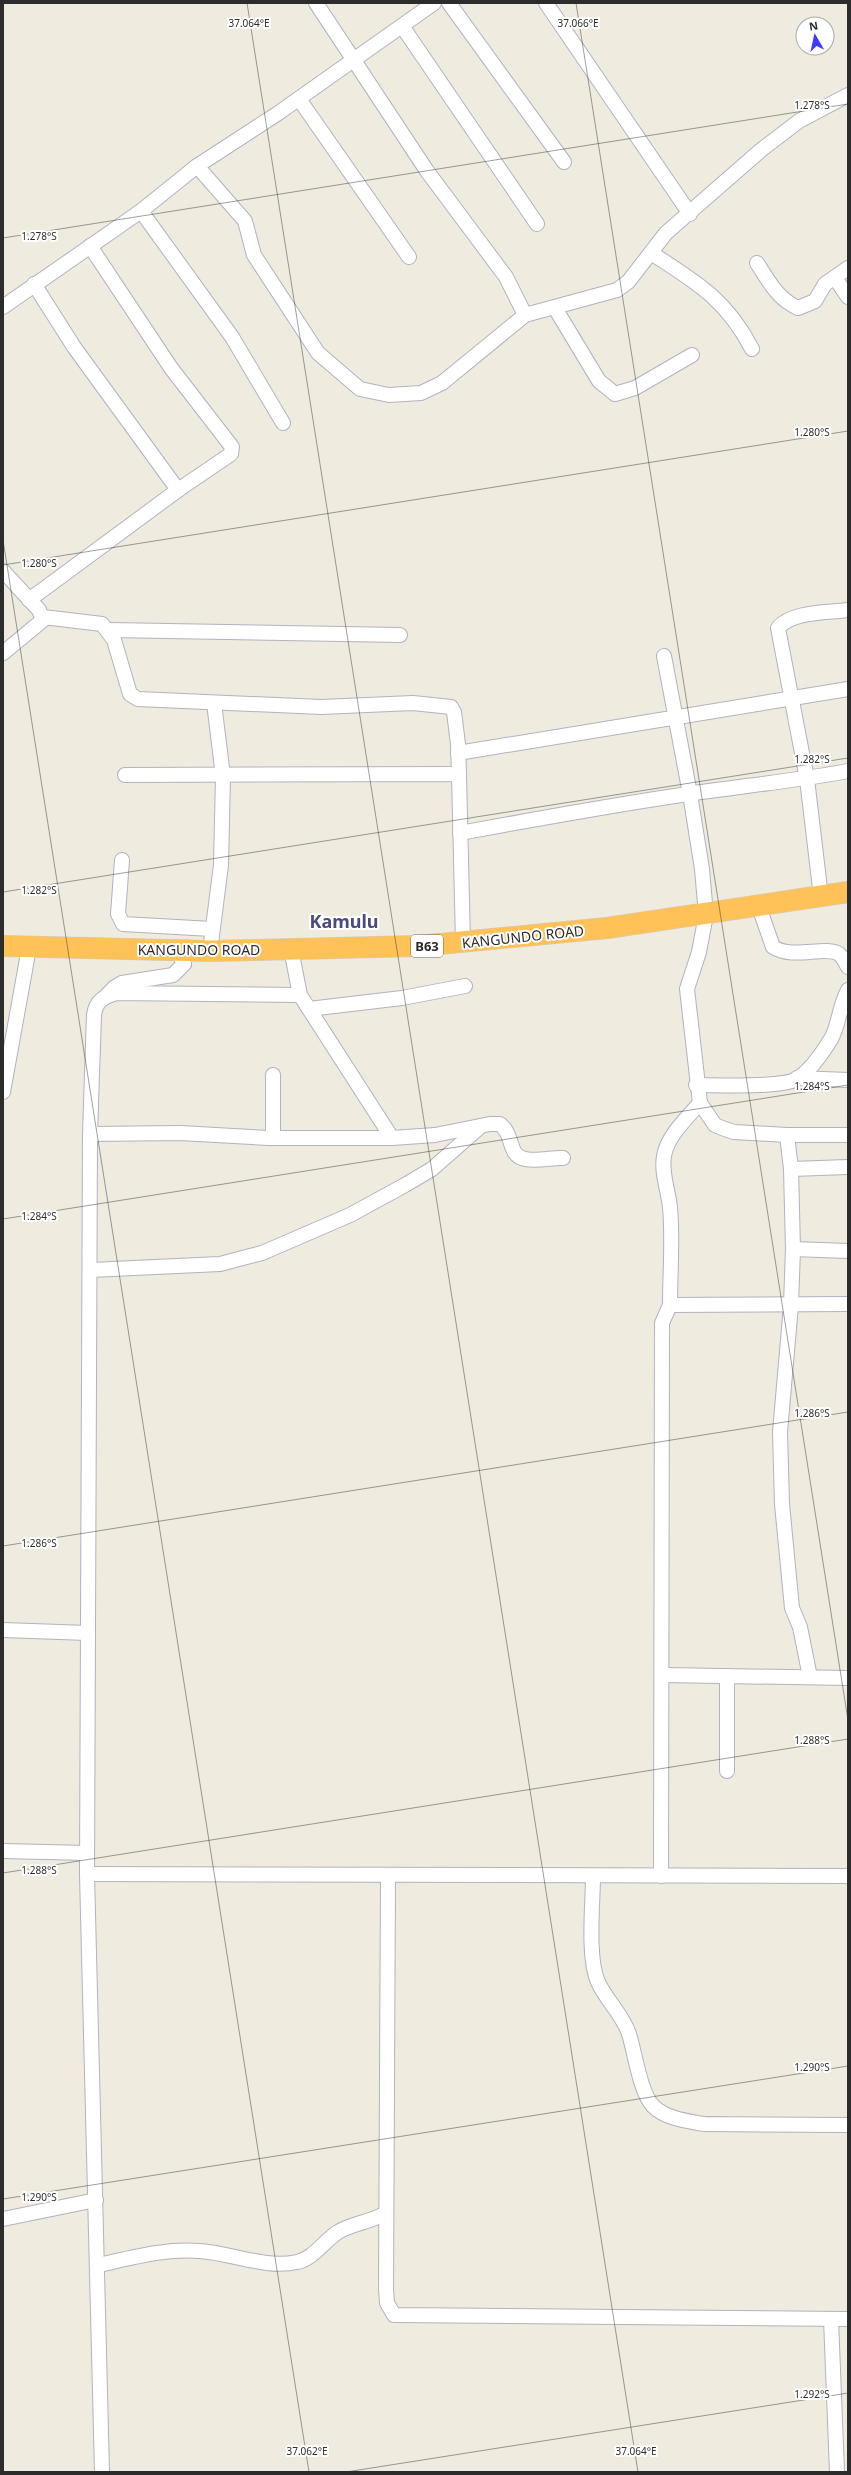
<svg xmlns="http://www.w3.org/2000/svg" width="851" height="2475" viewBox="0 0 851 2475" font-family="'Noto Sans',sans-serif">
<rect width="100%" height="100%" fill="#efebde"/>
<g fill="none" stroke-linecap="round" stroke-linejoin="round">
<g stroke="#b2b2c1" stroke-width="16">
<g id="minor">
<polyline points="316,3 427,171 506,277 525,315"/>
<polyline points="449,3 564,162"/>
<polyline points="546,3 690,214"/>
<polyline points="402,26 537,224"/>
<polyline points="299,99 409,257"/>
<polyline points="197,166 245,221 254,255 318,353 360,389 389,395 421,393 442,383 525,315 617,290 628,282 666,233 761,150 799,121 848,95"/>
<polyline points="141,211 232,337 283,423"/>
<path d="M 651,253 C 696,282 726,299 752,349"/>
<path d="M 757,263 C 769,282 778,299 798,308 L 815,301 L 825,284 L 848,268"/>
<polyline points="835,278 848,297"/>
<polyline points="34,284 74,347 178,490"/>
<polyline points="3,307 141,211 197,166 277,114 434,3"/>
<polyline points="555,308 599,381 615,394 635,388 692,355"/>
<polyline points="3,571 39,610 43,620 3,653"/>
<polyline points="29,600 178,490 231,454 232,447 171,368 90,246"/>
<polyline points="43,617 102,624 114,640 130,694 138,699 321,707 413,703 451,707 454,712 458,744 459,774"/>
<polyline points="109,630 400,635"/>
<polyline points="664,656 690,794 702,869 706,915 699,952 687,989 700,1103 715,1125 722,1128 734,1132 787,1135 791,1169 793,1249 791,1305 780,1432 782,1504 792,1608 800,1627 810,1677"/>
<polyline points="458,753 848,689"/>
<polyline points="125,775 459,774 463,943"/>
<path d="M 460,833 C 536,819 612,805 688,794 C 742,786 795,781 848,771"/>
<polyline points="122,860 118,914 123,924 212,929"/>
<path d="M 821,897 L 807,779 L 778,628 C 792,611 827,613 848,610"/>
<path d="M 759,907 L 773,947 C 793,960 826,945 839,954 C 843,957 845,962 848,967"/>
<polyline points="210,951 221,865 223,776 214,703"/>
<polyline points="107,995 115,987 122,983 173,975 184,964 178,951"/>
<polyline points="300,995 392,1138"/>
<polyline points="309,1009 402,998 465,986"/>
<polyline points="797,1078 848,1080"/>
<path d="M 696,1085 C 717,1085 781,1088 797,1079 C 810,1071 823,1052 831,1039 C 839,1025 839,1007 848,990"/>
<polyline points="3,1092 29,948"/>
<path d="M 90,1134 L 180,1133 L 268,1138 L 392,1138 L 435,1135 L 490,1124 L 500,1124 C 509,1132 509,1139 513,1149 C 519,1167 549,1157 563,1158"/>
<polyline points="787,1135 848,1135"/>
<polyline points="273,1138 273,1075"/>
<polyline points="791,1169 848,1167"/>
<polyline points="793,1249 848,1251"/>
<polyline points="91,1270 220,1264 262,1253 350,1215 405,1185 432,1169 481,1126"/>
<path d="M 670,1305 C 670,1272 673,1239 670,1207 C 668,1190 661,1172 664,1156 C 667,1136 688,1117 700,1103"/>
<polyline points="3,1630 88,1633"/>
<polyline points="663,1675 848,1678"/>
<polyline points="727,1676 727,1771"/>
<polyline points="3,1851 87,1853"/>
<polyline points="87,1874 848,1876"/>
<polyline points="388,1875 386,2289 387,2303 394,2315 848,2319"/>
<path d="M 593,1876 C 593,1903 587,1957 598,1982 C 606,2000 623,2015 629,2034 C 635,2053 640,2092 653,2106 C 666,2119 688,2121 704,2124 L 848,2125"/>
<polyline points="661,1876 662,1323 670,1305 848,1304"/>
<polyline points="3,2219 96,2200"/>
<path d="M 98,2265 C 131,2258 166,2248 200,2251 C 232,2253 264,2269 297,2262 C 313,2259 324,2241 338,2232 C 353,2223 371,2222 386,2213"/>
<polyline points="831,2319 837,2472"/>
<path d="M 102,2472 L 87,1874 L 90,1134 L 94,1015 C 96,1001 103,997 116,993 L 300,995 L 291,949"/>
</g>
</g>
<g stroke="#ccc" stroke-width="22">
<polyline id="highway" points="3,946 210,951 418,946 607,928 848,892"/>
</g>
<use href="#minor" stroke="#fff" stroke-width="14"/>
<use href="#highway" stroke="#ffc259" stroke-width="21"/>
</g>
<path fill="none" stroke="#2c2c2c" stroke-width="1" stroke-opacity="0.45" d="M 247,3 L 638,2472M 576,3 L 848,1720M 3,238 L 848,104M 3,540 L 309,2472M 3,565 L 848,431M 3,892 L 848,758M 3,1219 L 848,1085M 3,1546 L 848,1412M 3,1873 L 848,1739M 3,2199 L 848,2066M 346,2472 L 848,2393"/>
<g text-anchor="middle" stroke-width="4" stroke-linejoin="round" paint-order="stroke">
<rect fill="#fff" stroke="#6b6b6b" stroke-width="1" x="411" y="935" width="32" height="22" rx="3"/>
<g font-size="13" font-weight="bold" fill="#2c2c2c">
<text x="427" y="951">B63</text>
</g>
<g font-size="14" fill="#2c2c2c" stroke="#fff">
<text transform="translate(523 937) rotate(-6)" y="5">KANGUNDO ROAD</text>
<text x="199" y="955">KANGUNDO ROAD</text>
</g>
<g font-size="18" font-weight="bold" fill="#4a4981" stroke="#fff">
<text x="344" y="928">Kamulu</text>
</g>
</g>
<g font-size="10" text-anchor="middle" fill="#2c2c2c" stroke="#fff" stroke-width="4" stroke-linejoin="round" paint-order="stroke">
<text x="249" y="27">37.064°E</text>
<text x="578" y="27">37.066°E</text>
<text x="812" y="109">1.278°S</text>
<text x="39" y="240">1.278°S</text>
<text x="812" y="436">1.280°S</text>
<text x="39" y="567">1.280°S</text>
<text x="812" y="763">1.282°S</text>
<text x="39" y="894">1.282°S</text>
<text x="812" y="1090">1.284°S</text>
<text x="39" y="1220">1.284°S</text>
<text x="812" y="1417">1.286°S</text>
<text x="39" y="1547">1.286°S</text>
<text x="812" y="1744">1.288°S</text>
<text x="39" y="1874">1.288°S</text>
<text x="812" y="2071">1.290°S</text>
<text x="39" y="2201">1.290°S</text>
<text x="812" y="2398">1.292°S</text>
<text x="307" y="2455">37.062°E</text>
<text x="636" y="2455">37.064°E</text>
</g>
<rect width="851" height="2475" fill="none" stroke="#2c2c2c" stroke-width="8"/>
<g transform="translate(815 36) rotate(351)"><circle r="19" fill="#ffffff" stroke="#ababab"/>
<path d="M0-3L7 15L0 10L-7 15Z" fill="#3e3bff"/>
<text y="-6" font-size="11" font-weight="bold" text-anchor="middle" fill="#2c2c2c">N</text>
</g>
</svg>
